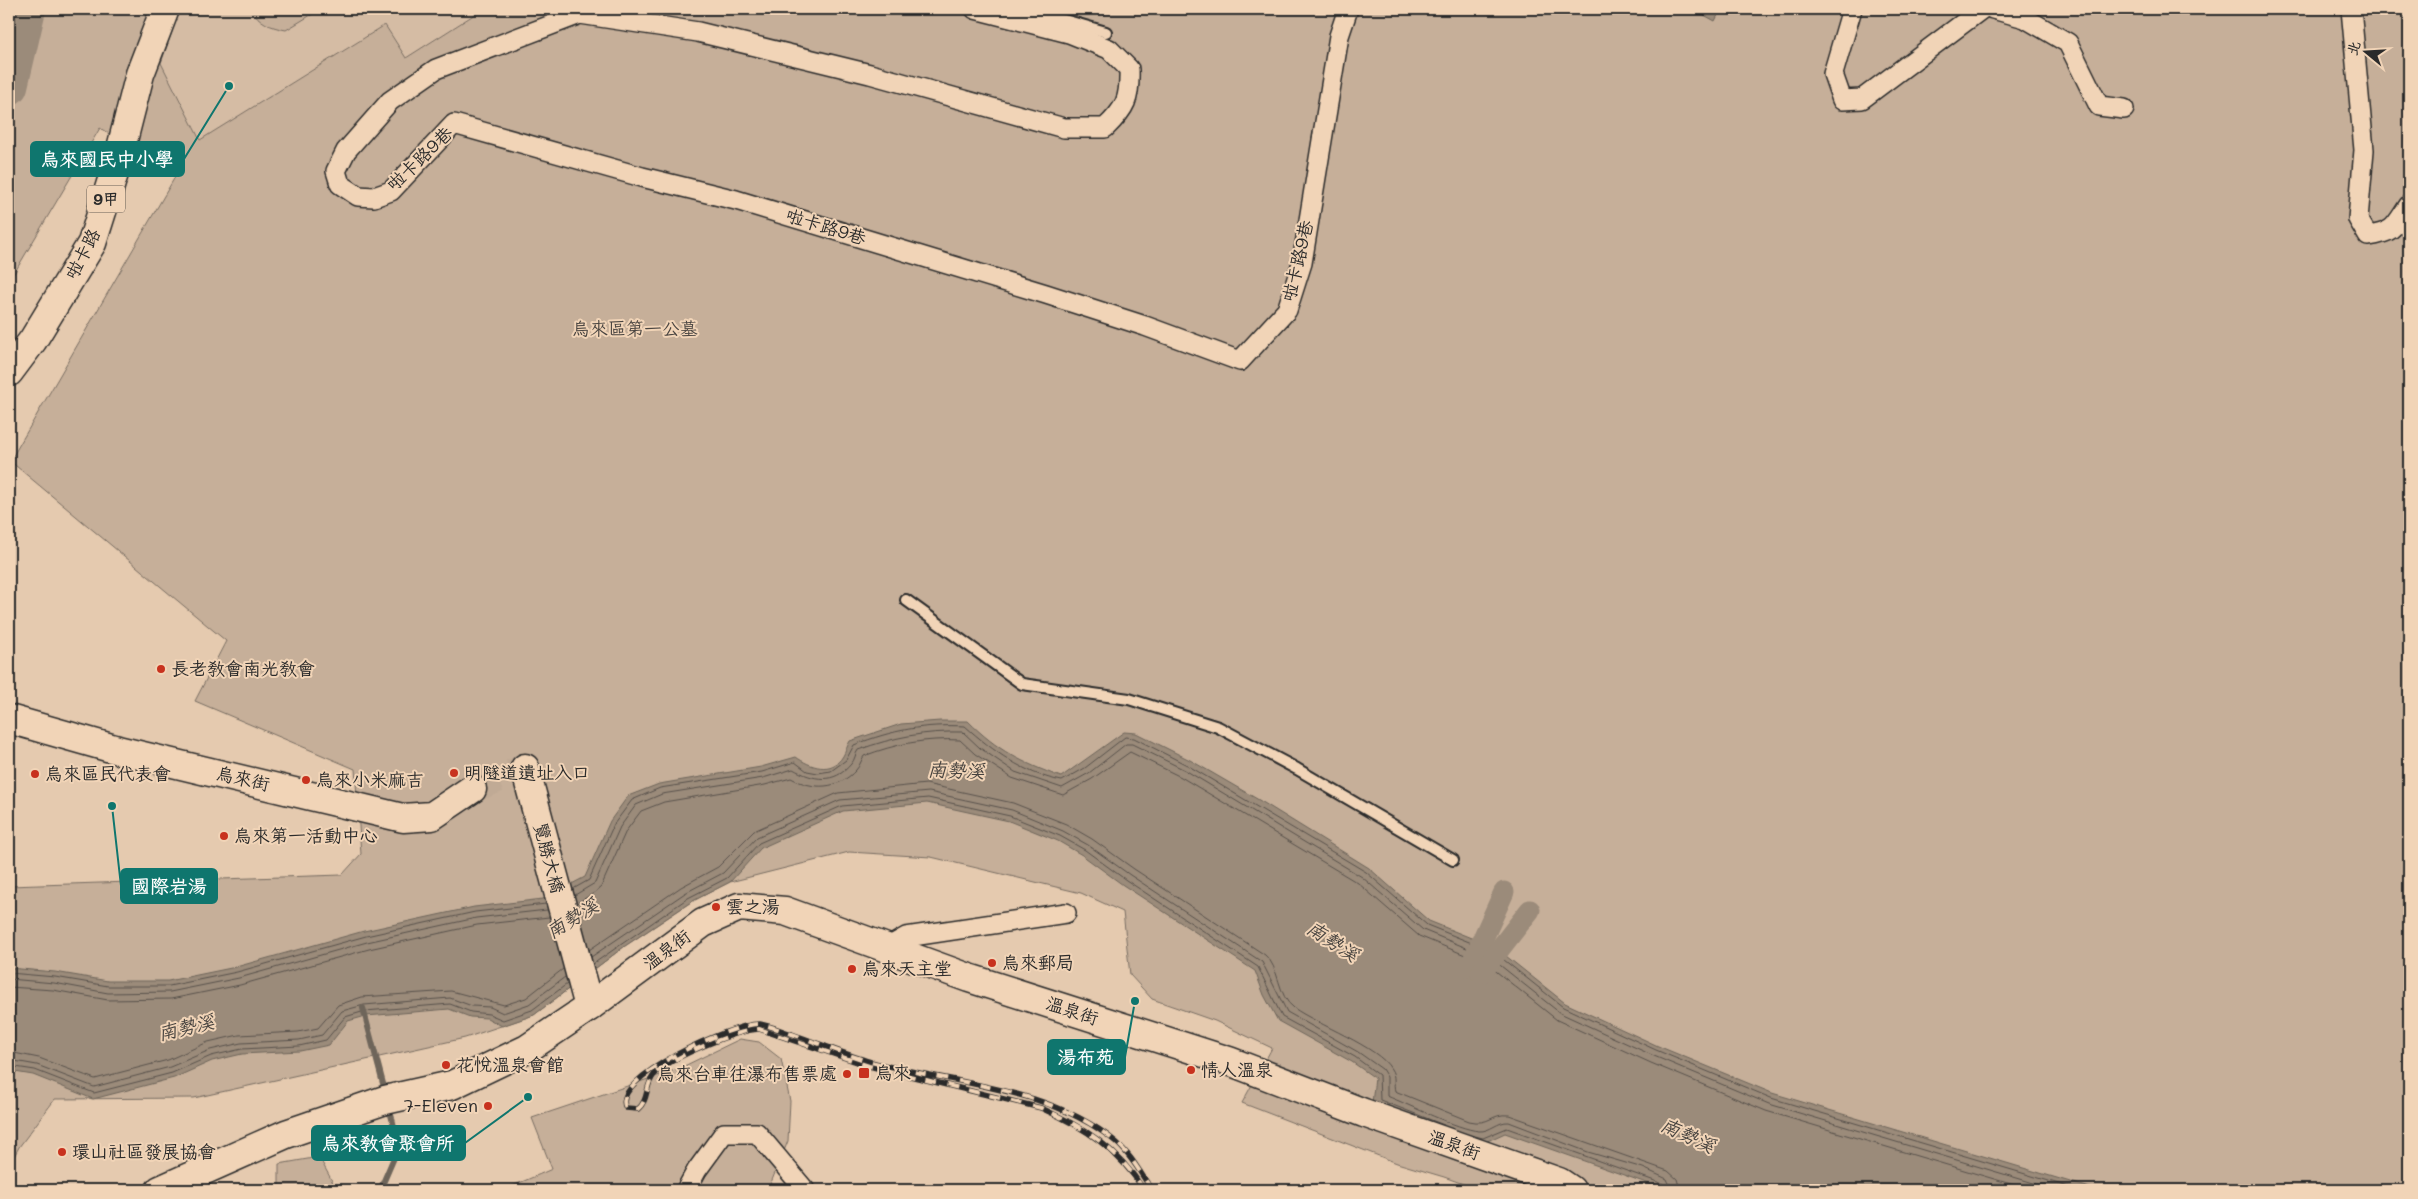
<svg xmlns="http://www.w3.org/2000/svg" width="2418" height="1199" viewBox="0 0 2418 1199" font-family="Mali,'LXGW WenKai TC',sans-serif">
<rect width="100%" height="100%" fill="#e5caaf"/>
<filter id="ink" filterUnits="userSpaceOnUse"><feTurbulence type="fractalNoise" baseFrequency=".02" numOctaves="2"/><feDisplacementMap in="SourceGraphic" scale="10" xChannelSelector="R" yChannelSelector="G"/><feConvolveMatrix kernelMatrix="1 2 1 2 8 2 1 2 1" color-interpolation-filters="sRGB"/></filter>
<g filter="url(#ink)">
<polygon fill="#d5bca4" points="180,9 483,9 406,58 385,25 200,140 161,63"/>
<g fill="#c6af99" stroke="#786d62">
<polygon points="9,9 180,9 161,63 200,140 385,25 406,58 483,9 2409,9 2409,1190 1480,1190 1444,1177 1397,1163 1242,1103 1272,1048 1215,1021 1152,999 1130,975 1123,912 1081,893 931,857 849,852 730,882 691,902 625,946 534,1015 465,1038 194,1098 55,1099 19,1147 9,1166 9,886 342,875 361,854 355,769 195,701 226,641 10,461 175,177 100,128 9,282"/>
<path d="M 251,9 L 321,9 L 286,30 C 270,27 260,23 251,9 Z"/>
<polygon points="740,1039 759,1042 781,1059 790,1101 788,1141 768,1190 503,1190 552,1169 532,1118 678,1069"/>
<polygon points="319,1157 337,1190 279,1190 279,1164"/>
</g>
<g fill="#9b8b7a" stroke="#6e655a">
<polygon points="1693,9 1721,9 1715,21"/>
<path d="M 940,721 L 968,721 C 998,751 1021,762 1061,777 L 1124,732 L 1136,733 L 1190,760 L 1264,803 L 1369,868 L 1429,921 L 1496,948 L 1565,1003 L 1658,1046 L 1772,1093 L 2097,1190 L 1666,1190 L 1505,1133 L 1483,1143 L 1372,1103 L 1375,1078 L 1352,1062 L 1278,1021 L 1264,995 L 1255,971 L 1123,885 L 1082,855 L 1058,841 L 1009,821 L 927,803 L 843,811 L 761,848 L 730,882 L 691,902 L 625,946 L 534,1015 L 502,1026 L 487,1018 L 470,1017 L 449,1009 L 366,1016 L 348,1021 L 329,1045 L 300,1051 L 242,1054 L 212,1061 L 174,1078 L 93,1099 L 33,1075 L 9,1071 L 9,968 L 55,972 L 108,981 L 168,981 L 236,967 L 364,931 L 474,907 L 543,899 L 585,877 L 610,821 L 628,796 L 659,784 L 761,767 L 796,757 C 810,767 832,775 843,756 C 846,751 847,746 850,741 L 901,724 Z"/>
</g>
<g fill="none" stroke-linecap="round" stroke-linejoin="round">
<g stroke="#58514b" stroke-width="1">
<path d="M 573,889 L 589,880 L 614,824 L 632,800 L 660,788 L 762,772 L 795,762 L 807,771 L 818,773 L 831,771 L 846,760 L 854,745 C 893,730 924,724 965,726 C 993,751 1024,774 1062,781 L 1085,768 L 1125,737 L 1134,738 L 1187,765 L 1366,872 L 1427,925 L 1494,952 L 1563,1007 L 1656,1050 L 1771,1098 L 2079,1190"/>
<path d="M 575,895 L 595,883 L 620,827 L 636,805 L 662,794 L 763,778 L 793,769 C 813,780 834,785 851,764 C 855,760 855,754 858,750 C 894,737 925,731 963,732 L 980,748 L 1015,772 L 1062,788 L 1089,773 L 1126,744 L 1132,744 L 1185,770 L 1362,877 L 1423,930 L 1491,958 L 1560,1013 L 1654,1056 L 1769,1104 L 2057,1190"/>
<path d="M 577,903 L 594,893 L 601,887 L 626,831 L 641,811 L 664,802 L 765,785 L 791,778 C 813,790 838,790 856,770 C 860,766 861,760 864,756 C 895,744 926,738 960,740 L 975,754 L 1012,778 L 1063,795 L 1092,779 L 1130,752 L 1181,777 L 1358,883 L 1419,936 L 1487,964 L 1557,1020 L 1651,1063 L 1766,1111 L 2031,1190"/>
<path d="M 589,950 L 681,887 L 718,867 L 754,831 L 838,793 L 926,784 L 1013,803 L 1066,824 L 1092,839 L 1134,869 L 1265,955 C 1280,967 1277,996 1294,1008 C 1316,1024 1379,1047 1391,1069 C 1396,1076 1393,1084 1395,1091 L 1469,1121 C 1490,1126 1491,1113 1509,1115 L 1668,1171 L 1677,1179 L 1680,1190"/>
<path d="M 591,957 L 685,893 L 723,873 L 757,837 L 840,800 L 929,792 L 1012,810 L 1063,831 L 1088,845 L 1130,875 L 1262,962 L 1287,1012 L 1358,1052 L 1382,1069 L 1387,1077 L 1387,1096 C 1410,1105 1457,1129 1479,1131 C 1490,1132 1498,1121 1509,1122 L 1588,1152 L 1643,1168 L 1667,1179 L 1672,1190"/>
<polyline points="593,964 688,898 727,878 759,843 842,806 928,798 1010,816 1060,836 1085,850 1126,880 1258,967 1282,1017 1355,1057 1379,1075 1380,1100 1444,1125"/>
<polyline points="9,973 55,977 108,986 169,986 237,972 366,936 475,912 546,904"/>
<polyline points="9,979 54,983 108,993 170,992 239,978 367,942 476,918 547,910"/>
<polyline points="9,987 53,990 108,1000 171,999 240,985 369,949 477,925 549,917"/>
<polyline points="9,1052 39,1058 95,1079 168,1060 208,1042 239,1035 298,1032 318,1028 338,1005 362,997 451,991 504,1005 526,998 563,969"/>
<polyline points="9,1060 37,1065 94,1087 170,1067 210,1050 241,1043 299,1040 322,1035 342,1011 364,1005 450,998 472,1006 490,1007 503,1013 529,1004 565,977"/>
<polyline points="9,1066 35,1070 94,1093 172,1073 211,1056 242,1049 299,1046 326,1040 345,1017 365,1011 450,1004 471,1012 489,1014 503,1020 532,1010 567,984"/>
<polyline points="1475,1136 1483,1138 1507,1128 1663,1184 1666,1190"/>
</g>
<g stroke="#6e655a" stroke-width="6">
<polyline points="363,1008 386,1095"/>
<polyline points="380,1190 399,1146 389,1107"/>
</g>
<g stroke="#9b8b7a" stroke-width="21">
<polyline points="1470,967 1504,892"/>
<polyline points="1481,973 1530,910"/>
</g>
<polyline stroke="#9b8b7a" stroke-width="38" points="9,86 27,9"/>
<polyline stroke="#c0aa95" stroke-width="28" stroke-dasharray="28 14" stroke-linecap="butt" points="472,789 525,768"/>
<g stroke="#2b2b2b" stroke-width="14">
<g id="lane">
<polyline points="1026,9 1106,32"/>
<polyline points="906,600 1022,684 1129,699 1218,727 1297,769 1453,860"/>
</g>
</g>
<g stroke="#2b2b2b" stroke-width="22">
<g id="street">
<path d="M 975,9 L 1069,33 L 1109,49 L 1129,69 C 1130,99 1126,108 1105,128 L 1064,128 L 870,74 L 698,32 L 580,14 L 436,69 L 390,101 L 346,151 L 336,171 L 340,184 L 358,196 L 374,197 L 391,191 L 454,124 L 642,177 L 736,200 L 1046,294 L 1145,326 L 1240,361 L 1287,310 L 1302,263 L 1339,36 L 1348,9"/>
<polyline points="1852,9 1833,74 1842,100 1862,99 1982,9"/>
<polyline points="1993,9 2025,18 2068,43 2099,106 2124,109"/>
<path d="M 2351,9 L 2364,150 L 2358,219 L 2368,236 C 2395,232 2394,227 2409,205"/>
<polyline points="885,949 906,937 1066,913"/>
<polyline points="686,1190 697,1170 724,1133 757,1133 805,1190"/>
</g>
</g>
<g stroke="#2b2b2b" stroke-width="31">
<g id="secondary">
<polyline points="9,719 118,750 403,818 432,816 472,789"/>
<polyline points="525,768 589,1007"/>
<polyline points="160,1190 286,1134 385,1100 452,1085 527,1049 589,1007 703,923 739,907 785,911 969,978 1229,1061 1364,1113 1559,1182 1571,1190"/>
</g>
</g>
<g stroke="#2b2b2b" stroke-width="31">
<polyline id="primary" points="9,372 33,340 92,243 117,164 140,74 165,9"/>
</g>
<use href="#lane" stroke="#f1d4b7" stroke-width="10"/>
<use href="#street" stroke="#f1d4b7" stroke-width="19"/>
<use href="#secondary" stroke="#f1d4b7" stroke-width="28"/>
<use href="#primary" stroke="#f1d4b7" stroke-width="28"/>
<g stroke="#2b2b2b" stroke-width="5.5">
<path id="rail" d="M 1144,1190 C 1117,1148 1086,1128 1041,1108 L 869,1066 L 759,1029 C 737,1030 668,1058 654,1075 C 645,1085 649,1100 638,1109 L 626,1108 C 608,1079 735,1022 760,1024 C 771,1026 782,1031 792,1034 C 818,1043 844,1054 871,1062 C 952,1084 1048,1086 1116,1142 C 1131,1155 1141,1174 1152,1190"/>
</g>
<use href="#rail" stroke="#f1d4b7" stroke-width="4" stroke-dasharray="11" stroke-linecap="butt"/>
</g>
</g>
<g fill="#c8321e" stroke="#f1d4b7" stroke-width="2">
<circle cx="161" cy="669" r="5"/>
<circle cx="454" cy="773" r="5"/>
<circle cx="35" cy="774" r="5"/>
<circle cx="306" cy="780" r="5"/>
<circle cx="224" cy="836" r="5"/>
<circle cx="716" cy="907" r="5"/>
<circle cx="992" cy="963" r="5"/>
<circle cx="852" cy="969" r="5"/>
<circle cx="446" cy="1065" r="5"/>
<circle cx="1191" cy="1070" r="5"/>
<rect x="858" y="1067" width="12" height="12" rx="2.5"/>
<circle cx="847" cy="1074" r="5"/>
<circle cx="488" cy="1106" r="5"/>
<circle cx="62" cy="1152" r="5"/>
</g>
<g text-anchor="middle" stroke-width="4" stroke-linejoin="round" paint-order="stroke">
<rect fill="#f1d4b7" stroke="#665e55" stroke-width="1" x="87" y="185.5" width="38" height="27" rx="4"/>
<g font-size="16" font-weight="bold" fill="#2b2b2b">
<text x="106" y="205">9甲</text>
</g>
<g font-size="18" fill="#2b2b2b" stroke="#f1d4b7">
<text transform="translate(420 159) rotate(-44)" y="6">啦卡路9巷</text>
<text transform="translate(826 227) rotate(17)" y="6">啦卡路9巷</text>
<text transform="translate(83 254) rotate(-63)" y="6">啦卡路</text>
<text transform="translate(1298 261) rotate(-77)" y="6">啦卡路9巷</text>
<text transform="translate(243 779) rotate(13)" y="6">烏來街</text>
<text transform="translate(549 858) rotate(75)" y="6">覽勝大橋</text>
<text transform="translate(667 950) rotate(-37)" y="6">溫泉街</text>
<text transform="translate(1072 1011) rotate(18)" y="6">溫泉街</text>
<text transform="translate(1454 1145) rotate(20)" y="6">溫泉街</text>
</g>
<g font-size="18" fill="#4a4541" stroke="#f1d4b7">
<text x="635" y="335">烏來區第一公墓</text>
</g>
<g font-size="18" fill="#2b2b2b" stroke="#f1d4b7" text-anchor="start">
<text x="171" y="675">長老教會南光教會</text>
<text x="464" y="779">明隧道遺址入口</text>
<text x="45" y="780">烏來區民代表會</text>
<text x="316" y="786">烏來小米麻吉</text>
<text x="234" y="842">烏來第一活動中心</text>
<text x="726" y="913">雲之湯</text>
<text x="1002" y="969">烏來郵局</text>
<text x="862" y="975">烏來天主堂</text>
<text x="456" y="1071">花悅溫泉會館</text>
<text x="1201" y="1076">情人溫泉</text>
<text x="875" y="1079">烏來</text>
<text x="837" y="1080" text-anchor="end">烏來台車往瀑布售票處</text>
<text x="478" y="1112" text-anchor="end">7-Eleven</text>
<text x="72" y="1158">環山社區發展協會</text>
</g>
<g font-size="19" font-style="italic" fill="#47433f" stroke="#f1d4b7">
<text transform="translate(956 770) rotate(2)" y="7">南勢溪</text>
<text transform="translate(572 918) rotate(-32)" y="7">南勢溪</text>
<text transform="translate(1333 941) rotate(33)" y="7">南勢溪</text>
<text transform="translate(186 1027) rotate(-13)" y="7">南勢溪</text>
<text transform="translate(1688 1135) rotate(25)" y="7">南勢溪</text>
</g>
</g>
<path fill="none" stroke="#0f766e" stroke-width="2" d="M229 86L184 159M112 806L121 886M1135 1001L1125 1057M528 1097L465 1143"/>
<g fill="#0f766e" stroke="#f1d4b7" stroke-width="2">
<circle cx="229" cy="86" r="5"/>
<circle cx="112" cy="806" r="5"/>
<circle cx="1135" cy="1001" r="5"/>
<circle cx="528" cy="1097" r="5"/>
</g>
<g fill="#0f766e" stroke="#0f766e" stroke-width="2">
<rect x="31" y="142" width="153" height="34" rx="5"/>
<rect x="121" y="869" width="96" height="34" rx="5"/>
<rect x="1048" y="1040" width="77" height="34" rx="5"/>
<rect x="312" y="1126" width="153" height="34" rx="5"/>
</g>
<g font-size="19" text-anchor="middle" font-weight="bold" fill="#fff">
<text x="107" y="166">烏來國民中小學</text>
<text x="169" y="893">國際岩湯</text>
<text x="1086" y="1064">湯布苑</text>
<text x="388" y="1150">烏來教會聚會所</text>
</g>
<rect width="2418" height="1199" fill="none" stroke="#f1d4b7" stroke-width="30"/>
<rect x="15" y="15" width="2388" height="1169" fill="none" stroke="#2b2b2b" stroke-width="2" filter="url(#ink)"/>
<g transform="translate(2366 52) rotate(288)" stroke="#f1d4b7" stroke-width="4" paint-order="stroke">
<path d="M0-4L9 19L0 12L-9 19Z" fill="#2b2b2b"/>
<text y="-8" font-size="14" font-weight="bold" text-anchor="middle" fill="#2b2b2b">北</text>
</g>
</svg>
